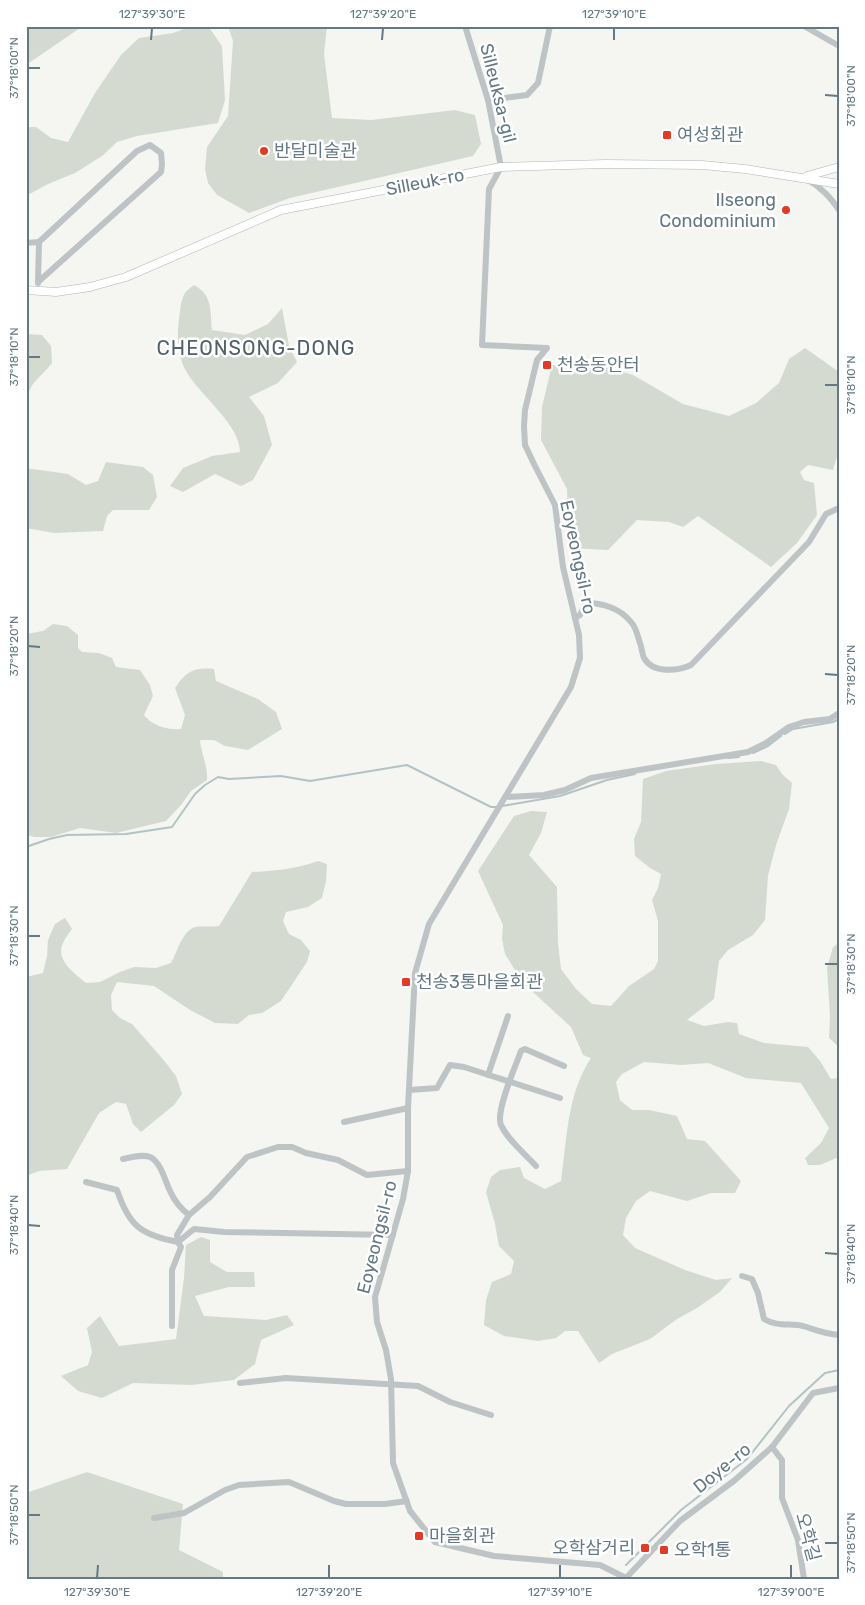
<svg xmlns="http://www.w3.org/2000/svg" width="865" height="1605" viewBox="0 0 865 1605" font-family="Rubik,'Noto Sans KR',sans-serif">
<rect width="100%" height="100%" fill="#f5f5f2"/>
<g fill="#d5dad1">
<polygon points="26,26 83,26 26,65"/>
<polygon points="192,26 208,26 222,46 225,100 218,123 137,136 117,142 102,156 75,173 48,184 26,196 26,127 36,127 51,138 68,142 95,93 121,55 139,38 173,33"/>
<polygon points="228,26 327,26 324,54 332,118 371,120 455,110 475,115 481,144 473,156 290,198 249,213 217,195 208,183 205,169 207,147 228,116 233,41"/>
<path d="M 194,285 C 213,295 210,311 212,330 L 245,335 L 268,324 L 282,308 L 289,346 L 297,362 L 278,383 L 249,397 L 264,416 L 272,445 L 253,480 L 241,486 L 215,474 L 183,492 L 170,486 L 183,468 L 212,456 L 240,452 C 240,424 200,396 186,371 C 177,356 177,335 179,319 C 180,311 181,299 185,293 C 187,290 191,287 194,285 Z"/>
<path d="M 26,334 L 42,335 L 51,346 L 52,363 C 40,379 32,379 26,400 Z"/>
<polygon points="805,348 839,372 839,450 833,470 808,465 800,472 804,480 814,483 817,515 797,543 771,567 698,516 683,527 669,522 637,520 608,550 571,548 569,534 567,489 541,440 542,407 552,365 600,365 633,375 683,404 729,416 756,403 779,383 789,359"/>
<polygon points="106,462 143,467 153,475 157,497 149,510 113,510 107,516 103,531 54,533 26,528 26,468 68,474 86,485 98,481"/>
<path d="M 53,624 L 67,626 L 78,635 L 78,648 L 82,652 L 99,653 L 112,658 L 116,667 L 140,670 L 150,685 L 153,696 L 144,715 C 153,726 166,730 181,729 L 185,715 L 175,688 C 186,671 195,667 214,669 L 216,681 L 258,699 L 276,712 L 282,729 L 248,750 L 225,746 L 214,740 L 200,740 C 201,753 208,766 207,780 L 191,791 L 181,805 L 166,821 L 116,833 L 80,828 L 51,837 L 34,837 L 26,835 L 26,634 L 43,631 Z"/>
<path d="M 761,761 L 776,765 L 782,774 L 792,783 L 789,809 L 776,845 L 768,876 L 765,920 L 753,935 L 728,950 L 719,961 L 714,999 L 687,1020 L 704,1026 L 728,1022 L 737,1023 L 739,1034 L 764,1043 L 808,1047 L 820,1061 L 831,1079 L 839,1078 L 839,1157 L 820,1165 L 808,1165 L 805,1158 L 821,1143 L 829,1128 L 801,1083 L 746,1078 L 708,1063 L 681,1065 L 644,1062 L 622,1074 L 616,1082 L 620,1100 L 632,1110 L 649,1110 L 677,1116 L 687,1139 L 705,1141 L 741,1181 L 735,1193 L 711,1193 L 687,1201 L 650,1191 L 636,1201 L 626,1218 L 623,1235 L 635,1248 L 685,1270 L 716,1280 L 732,1278 L 720,1292 L 697,1308 L 677,1319 L 650,1339 L 612,1354 L 599,1363 L 578,1331 L 565,1331 L 556,1338 L 538,1341 L 504,1336 L 484,1325 L 486,1300 L 492,1282 L 511,1274 L 514,1261 L 499,1246 L 495,1224 L 486,1192 L 491,1177 L 500,1170 L 520,1167 L 524,1178 L 545,1189 L 561,1181 C 567,1139 567,1094 591,1058 L 583,1055 L 571,1027 L 523,983 L 505,954 L 502,939 L 503,925 L 478,871 L 514,816 L 531,811 L 547,812 L 541,833 L 529,855 L 557,887 L 558,943 L 561,969 L 576,989 L 592,1004 L 611,1006 L 629,986 L 654,969 L 658,961 L 658,921 L 652,900 L 658,888 L 661,874 L 650,868 L 635,856 L 634,839 L 641,822 L 643,779 L 666,771 L 716,764 Z"/>
<path d="M 318,861 L 327,864 L 326,881 L 322,898 L 308,907 L 286,912 L 283,921 L 289,934 L 301,940 L 310,951 L 307,962 L 281,1001 L 262,1013 L 249,1015 L 238,1024 L 215,1023 L 190,1010 L 154,986 L 117,982 L 111,995 L 112,1010 L 120,1018 L 132,1024 L 162,1058 L 176,1076 L 182,1094 L 174,1105 L 141,1132 L 133,1124 L 126,1104 L 116,1102 L 99,1113 L 67,1169 L 39,1171 L 26,1176 L 26,977 L 43,973 L 47,956 L 48,940 L 55,924 L 65,918 L 72,929 C 69,933 65,938 63,943 C 55,960 74,973 86,983 L 100,982 L 120,972 L 134,967 L 156,968 L 171,963 C 177,953 182,931 195,927 C 199,926 213,927 219,926 L 252,872 C 275,871 296,869 318,861 Z"/>
<polygon points="839,943 839,1047 829,1038 830,1016 827,968 833,947"/>
<polygon points="201,1237 210,1240 210,1262 227,1272 254,1272 255,1287 229,1287 195,1296 204,1316 266,1320 287,1315 294,1325 261,1340 255,1364 234,1380 191,1385 133,1383 102,1398 78,1391 61,1376 88,1365 92,1352 87,1328 100,1316 119,1346 176,1339 184,1278 186,1245"/>
<polygon points="87,1472 183,1504 179,1550 223,1572 223,1579 26,1579 26,1493"/>
</g>
<g fill="none" stroke-linecap="round" stroke-linejoin="round">
<g stroke="#b3c3c5" stroke-width="2">
<polyline points="785,734 793,729 833,722 839,719"/>
<polyline points="753,753 768,746 781,736"/>
<polyline points="728,758 739,757"/>
<polyline points="502,806 560,796 607,780 635,774"/>
<polyline points="26,847 49,839 67,835 126,834 172,827 195,794 205,785 218,777 229,779 281,776 310,781 407,765 491,807 497,807"/>
<polyline points="626,1565 681,1510 747,1459 789,1406 825,1373 839,1370"/>
</g>
<g stroke="#afb5b8" stroke-width="9">
<g id="major">
<polyline points="807,176 839,167"/>
<polyline points="26,290 56,292 90,287 126,277 281,210 501,167 605,164 702,165 745,169 839,184"/>
</g>
</g>
<g stroke="#bec3c6" stroke-width="6">
<polyline points="465,26 488,100 501,167 489,189 482,345 547,348 537,360 525,410 524,426 525,445 534,464 555,505 563,567 579,635 580,658 571,687 429,924 415,973 408,1108 408,1171 403,1199 375,1297 377,1322 386,1350 391,1379 393,1463 410,1511 435,1542 494,1556 600,1565 626,1578"/>
<polyline points="804,26 839,46"/>
<polyline points="488,100 527,95 538,83 550,26"/>
<path d="M 808,180 C 822,188 830,197 839,210"/>
<polyline points="26,243 39,242 137,151 150,145 161,153 162,164 161,172 38,282"/>
<polyline points="38,283 39,242"/>
<path d="M 575,618 L 580,615 L 586,603 C 602,603 620,608 631,622 C 636,627 638,637 640,643 C 642,648 642,654 644,658 C 653,674 678,671 691,665 L 809,542 L 826,514 L 839,508"/>
<polyline points="506,797 544,795 565,790 591,778 748,752 766,743 789,727 804,722 830,719 839,713"/>
<polyline points="488,1075 508,1016"/>
<polyline points="409,1090 437,1088 450,1065 464,1067 560,1098"/>
<polyline points="344,1122 408,1108"/>
<path d="M 123,1159 C 132,1157 142,1154 150,1157 C 161,1162 165,1181 170,1191 C 174,1200 181,1209 189,1215"/>
<path d="M 536,1166 C 525,1154 507,1139 501,1125 C 495,1112 516,1065 521,1051 L 525,1049 L 564,1066"/>
<path d="M 86,1182 L 117,1190 C 129,1226 141,1235 178,1242"/>
<polyline points="178,1242 194,1229 224,1232 393,1235"/>
<path d="M 742,1276 L 752,1279 L 758,1293 L 764,1319 C 777,1327 790,1323 803,1326 C 816,1330 825,1334 839,1335"/>
<polyline points="172,1326 172,1270 181,1247 178,1242 177,1235 189,1215 210,1197 247,1157 278,1147 292,1147 306,1153 338,1160 367,1175 408,1171"/>
<polyline points="240,1383 286,1378 418,1386 450,1402 491,1415"/>
<polyline points="772,1447 782,1460 782,1498 798,1540 804,1579"/>
<polyline points="154,1518 184,1513 225,1490 239,1485 289,1482 334,1501 346,1504 385,1504 407,1501"/>
<polyline points="625,1579 680,1521 735,1480 772,1447 813,1393 839,1388"/>
</g>
<use href="#major" stroke="#fff" stroke-width="8"/>
</g>
<path fill="none" stroke="#647983" stroke-width="2" d="M 151,40 L 152,28M 382,40 L 383,28M 614,40 L 614,28M 28,68 L 40,68M 825,95 L 838,96M 28,357 L 40,357M 825,385 L 838,385M 28,646 L 40,647M 825,674 L 838,675M 28,936 L 40,936M 825,964 L 838,964M 28,1225 L 40,1226M 825,1253 L 838,1254M 28,1515 L 40,1515M 825,1543 L 838,1543M 97,1578 L 98,1565M 329,1578 L 329,1565M 560,1578 L 560,1565M 791,1578 L 791,1565"/>
<g fill="#e23a25" stroke="#fff" stroke-width="2">
<rect x="662" y="130" width="10" height="10" rx="2.5"/>
<circle cx="264" cy="151" r="5"/>
<circle cx="786" cy="210" r="5"/>
<rect x="542" y="360" width="10" height="10" rx="2.5"/>
<rect x="401" y="977" width="10" height="10" rx="2.5"/>
<rect x="414" y="1531" width="10" height="10" rx="2.5"/>
<rect x="640" y="1543" width="10" height="10" rx="2.5"/>
<rect x="659" y="1545" width="10" height="10" rx="2.5"/>
</g>
<g text-anchor="middle" stroke-width="5" stroke-linejoin="round" paint-order="stroke">
<g font-size="18" fill="#647983" stroke="#fff">
<text transform="translate(498 93) rotate(76)" y="6">Silleuksa-gil</text>
<text transform="translate(425 182) rotate(-11)" y="6">Silleuk-ro</text>
<text transform="translate(578 557) rotate(78)" y="6">Eoyeongsil-ro</text>
<text transform="translate(377 1237) rotate(-76)" y="6">Eoyeongsil-ro</text>
<text transform="translate(722 1468) rotate(-39)" y="6">Doye-ro</text>
<text transform="translate(808 1537) rotate(75)" y="6">오학길</text>
</g>
<g font-size="18" fill="#647983" stroke="#fff" text-anchor="start">
<text x="677" y="141">여성회관</text>
<text x="274" y="157">반달미술관</text>
<text x="776" y="206" text-anchor="end">Ilseong<tspan x="776" dy="21">Condominium</tspan></text>
<text x="557" y="371">천송동안터</text>
<text x="416" y="988">천송3통마을회관</text>
<text x="429" y="1542">마을회관</text>
<text x="635" y="1554" text-anchor="end">오학삼거리</text>
<text x="674" y="1556">오학1통</text>
</g>
<g font-size="20" letter-spacing="1" fill="#526168" stroke="#fff">
<text x="256" y="355">CHEONSONG-DONG</text>
</g>
</g>
<rect width="865" height="1605" fill="none" stroke="#ffffff" stroke-width="55"/>
<rect x="28" y="28" width="810" height="1550" fill="none" stroke="#647983" stroke-width="2"/>
<g font-size="12" text-anchor="middle" fill="#647983">
<text x="152" y="18">127°39'30"E</text>
<text x="383" y="18">127°39'20"E</text>
<text x="614" y="18">127°39'10"E</text>
<text transform="translate(14 68) rotate(-90)" y="4">37°18'00"N</text>
<text transform="translate(851 96) rotate(-90)" y="4">37°18'00"N</text>
<text transform="translate(14 357) rotate(-90)" y="4">37°18'10"N</text>
<text transform="translate(851 385) rotate(-90)" y="4">37°18'10"N</text>
<text transform="translate(14 646) rotate(-90)" y="4">37°18'20"N</text>
<text transform="translate(851 675) rotate(-90)" y="4">37°18'20"N</text>
<text transform="translate(14 936) rotate(-90)" y="4">37°18'30"N</text>
<text transform="translate(851 964) rotate(-90)" y="4">37°18'30"N</text>
<text transform="translate(14 1225) rotate(-90)" y="4">37°18'40"N</text>
<text transform="translate(851 1254) rotate(-90)" y="4">37°18'40"N</text>
<text transform="translate(14 1515) rotate(-90)" y="4">37°18'50"N</text>
<text transform="translate(851 1543) rotate(-90)" y="4">37°18'50"N</text>
<text x="97" y="1596">127°39'30"E</text>
<text x="329" y="1596">127°39'20"E</text>
<text x="560" y="1596">127°39'10"E</text>
<text x="791" y="1596">127°39'00"E</text>
</g>
</svg>
